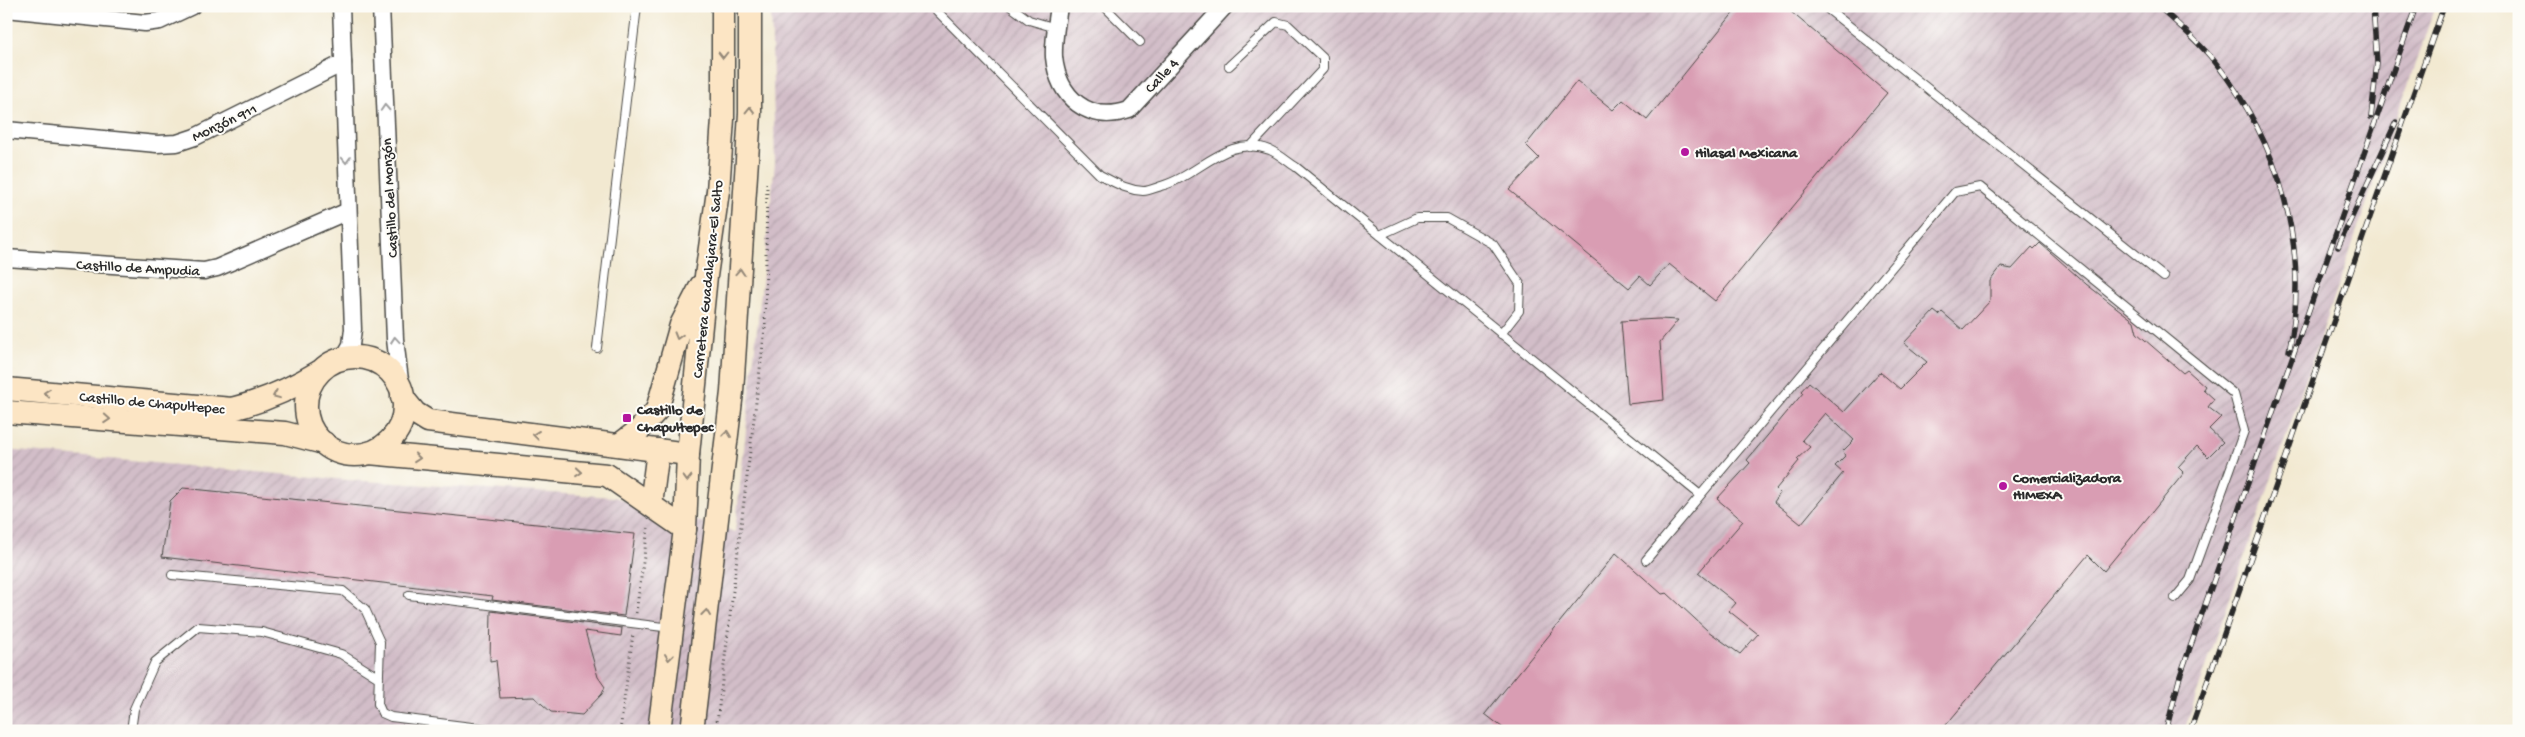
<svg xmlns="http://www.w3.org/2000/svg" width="2525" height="737" viewBox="0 0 2525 737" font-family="'Gochi Hand',sans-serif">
<defs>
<pattern id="industrial-furrows" width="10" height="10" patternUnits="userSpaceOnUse" patternTransform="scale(1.25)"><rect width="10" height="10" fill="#d2bdc8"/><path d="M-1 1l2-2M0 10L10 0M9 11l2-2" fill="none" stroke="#b4a3ac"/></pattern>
</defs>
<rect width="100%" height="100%" fill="#fdfcf7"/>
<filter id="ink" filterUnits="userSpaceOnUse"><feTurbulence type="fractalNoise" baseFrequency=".02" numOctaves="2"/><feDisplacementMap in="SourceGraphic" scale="10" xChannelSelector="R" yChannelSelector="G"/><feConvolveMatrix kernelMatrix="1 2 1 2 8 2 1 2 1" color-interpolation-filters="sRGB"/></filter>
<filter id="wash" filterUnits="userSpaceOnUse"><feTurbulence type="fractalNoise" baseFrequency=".0096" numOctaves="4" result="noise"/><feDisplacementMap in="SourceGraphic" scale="20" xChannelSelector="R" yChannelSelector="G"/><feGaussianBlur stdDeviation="1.12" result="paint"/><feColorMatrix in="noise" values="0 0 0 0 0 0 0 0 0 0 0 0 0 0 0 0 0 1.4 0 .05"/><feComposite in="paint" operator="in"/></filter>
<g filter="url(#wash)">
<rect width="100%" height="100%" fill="#f2e9d1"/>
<polygon fill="url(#industrial-furrows)" points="771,6 2435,6 2184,731 6,731 6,450 348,480 614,497 735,532 775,163"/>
<g id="blocks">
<g fill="#d99db3" fill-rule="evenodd">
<polygon points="1739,6 1784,6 1887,93 1715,301 1669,264 1650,285 1640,276 1629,288 1509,190 1539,158 1526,145 1577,81 1613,110 1623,100 1647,120"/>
<path d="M 2040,243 L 2086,284 L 2134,321 L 2137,333 L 2183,373 L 2187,370 L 2205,386 L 2203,389 L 2214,399 L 2208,407 L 2221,417 L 2209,429 L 2223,442 L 2208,457 L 2197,446 L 2178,467 L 2184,473 L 2104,571 L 2088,555 L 1941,731 L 1507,731 L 1485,714 L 1616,553 L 1662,594 L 1667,593 L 1708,631 L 1740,654 L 1758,634 L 1729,611 L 1736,603 L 1698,573 L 1743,521 L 1717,499 L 1750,463 L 1747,460 L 1803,393 L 1801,391 L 1809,382 L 1844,412 L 1880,372 L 1900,389 L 1927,362 L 1904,343 L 1934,311 L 1939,315 L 1942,312 L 1963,330 L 1990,301 L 1990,281 L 2001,267 L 2012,269 L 2032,247 L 2034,249 ZM 1825,413 L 1854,440 L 1843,451 L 1845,456 L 1835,466 L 1843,473 L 1801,524 L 1774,502 L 1780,493 L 1776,489 L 1799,461 L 1797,459 L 1810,447 L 1802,440 Z"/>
<polygon points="1659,319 1678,320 1660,342 1664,400 1628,404 1621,321"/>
<polygon points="183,488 635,534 624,616 492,600 493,596 162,557 170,501"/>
<polygon points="491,611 622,628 621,636 585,631 598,677 605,687 602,694 582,715 551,712 534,697 500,698 496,660 490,661"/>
</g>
</g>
</g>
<g filter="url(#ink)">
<use href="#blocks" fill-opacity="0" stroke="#494844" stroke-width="1"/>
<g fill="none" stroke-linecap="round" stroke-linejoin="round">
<g stroke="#494844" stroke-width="10">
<g id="lane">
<path d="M 932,6 L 1100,175 C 1114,182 1126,190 1143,191 C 1149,191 1155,188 1161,186 C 1199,176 1227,133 1270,150 C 1279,154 1288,162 1296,167 L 1699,494"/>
<polyline points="1010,6 1029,20 1056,28"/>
<polyline points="1104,6 1140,42"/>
<polyline points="1824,6 2164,277"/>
<polyline points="1229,66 1276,22 1288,25 1323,58 1323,69 1250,147"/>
<polyline points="1380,235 1417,218 1447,218 1493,244 1520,284 1519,311 1501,334"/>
<polyline points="597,348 637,6"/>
<polyline points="1646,560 1955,192 1980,187 2234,394 2244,431 2190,580 2175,598"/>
<polyline points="172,575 343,591 365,609 380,642 378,704 382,713 391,717 504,731"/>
<polyline points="409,595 671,628"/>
<polyline points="131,731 134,709 155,662 198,627 262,632 341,654 379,678"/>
</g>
</g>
<g stroke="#494844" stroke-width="19">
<g id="street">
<polyline points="341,6 353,329 351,345 343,359"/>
<polyline points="381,6 395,339 401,389"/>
<path d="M 1059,6 C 1057,22 1053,41 1054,57 C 1058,97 1088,124 1129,110 L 1225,6"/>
<polyline points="6,9 145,23 160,21 192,6"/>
<polyline points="6,130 157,144 177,143 195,137 343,63"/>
<polyline points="6,258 204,271 217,268 348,211"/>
</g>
</g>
<g stroke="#494844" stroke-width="25">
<g id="secondary">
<circle cx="355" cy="406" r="49"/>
<path d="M 6,389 L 232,409 C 264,401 291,389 319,372"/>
<polyline points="402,397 415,413 428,421 688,454"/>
<polyline points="6,412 285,433 324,443"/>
<polyline points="619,445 639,430 657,410 681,325 701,286"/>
<polyline points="369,453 607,475 685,529"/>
<polyline points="651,505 658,450"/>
<polyline points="659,731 685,529 688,454 706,276 718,191 723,119 723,6"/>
<polyline points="692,731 732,392 750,113 750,6"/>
</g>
</g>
<g stroke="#494844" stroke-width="3" stroke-dasharray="1 4" stroke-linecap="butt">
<polyline points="636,613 648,528"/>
<polyline points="620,731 633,634"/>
<polyline points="716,731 765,328 767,182"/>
</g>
<use href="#lane" stroke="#fff" stroke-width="8"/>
<use href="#street" stroke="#fff" stroke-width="16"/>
<use href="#secondary" stroke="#fce5c4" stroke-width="22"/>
<g stroke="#2b2b2b" stroke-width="5.5">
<g id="rail">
<path d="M 2158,6 C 2178,24 2198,41 2215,62 C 2279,142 2311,249 2289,351"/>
<polyline points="2371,117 2377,63 2373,6"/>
<polyline points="2338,247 2396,122"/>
<polyline points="2166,731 2180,676 2416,6"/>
<polyline points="2190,731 2444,6"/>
</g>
</g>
<use href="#rail" stroke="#fdfcf7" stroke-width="4" stroke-dasharray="11" stroke-linecap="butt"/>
</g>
<defs><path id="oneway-chevron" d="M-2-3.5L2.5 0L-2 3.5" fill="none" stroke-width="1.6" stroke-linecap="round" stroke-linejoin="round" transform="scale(1.25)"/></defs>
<g stroke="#948878">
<use href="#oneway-chevron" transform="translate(723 55) rotate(90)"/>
<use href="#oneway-chevron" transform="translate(750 110) rotate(-89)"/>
<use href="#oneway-chevron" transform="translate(740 272) rotate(-86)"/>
<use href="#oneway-chevron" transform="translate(678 336) rotate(106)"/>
<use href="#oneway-chevron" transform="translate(47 393) rotate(-175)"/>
<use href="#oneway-chevron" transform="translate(276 395) rotate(158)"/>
<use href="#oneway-chevron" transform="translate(107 419) rotate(4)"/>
<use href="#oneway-chevron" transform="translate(727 434) rotate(-83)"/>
<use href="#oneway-chevron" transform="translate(536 435) rotate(-173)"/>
<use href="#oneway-chevron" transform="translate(417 458) rotate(5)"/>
<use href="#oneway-chevron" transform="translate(579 472) rotate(5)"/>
<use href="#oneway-chevron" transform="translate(687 478) rotate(92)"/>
<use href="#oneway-chevron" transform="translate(706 613) rotate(-83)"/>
<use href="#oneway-chevron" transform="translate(669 657) rotate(97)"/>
</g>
<g stroke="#a0a0a0">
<use href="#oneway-chevron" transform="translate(385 108) rotate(-93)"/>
<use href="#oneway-chevron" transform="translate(346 160) rotate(88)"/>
<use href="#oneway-chevron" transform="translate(395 340) rotate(-95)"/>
</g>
</g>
<g fill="#b5179e" stroke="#fdfcf7" stroke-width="2">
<circle cx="1685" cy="152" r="5"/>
<rect x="622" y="413" width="10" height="10" rx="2.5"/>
<circle cx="2003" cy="486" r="5"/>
</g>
<g text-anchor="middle" stroke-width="4" stroke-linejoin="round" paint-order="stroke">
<g font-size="15" fill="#2b2b2b" stroke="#fdfcf7">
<text transform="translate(1161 75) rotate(-47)" y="5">Calle 4</text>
<text transform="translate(224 122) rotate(-25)" y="5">Monzón 911</text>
<text transform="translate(389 198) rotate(-93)" y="5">Castillo del Monzón</text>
<text transform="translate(138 267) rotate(3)" y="5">Castillo de Ampudia</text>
<text transform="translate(707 279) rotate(-84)" y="5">Carretera Guadalajara-El Salto</text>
<text transform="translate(152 402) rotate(5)" y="5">Castillo de Chapultepec</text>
</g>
<g font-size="15" font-weight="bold" fill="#2b2b2b" stroke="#fdfcf7" text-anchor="start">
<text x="1695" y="157">Hilasal Mexicana</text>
<text x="637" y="414">Castillo de<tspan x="637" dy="17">Chapultepec</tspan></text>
<text x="2013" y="482">Comercializadora<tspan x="2013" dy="17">HIMEXA</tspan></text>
</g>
</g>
<rect width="2525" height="737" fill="none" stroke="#fdfcf7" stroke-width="25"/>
</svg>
